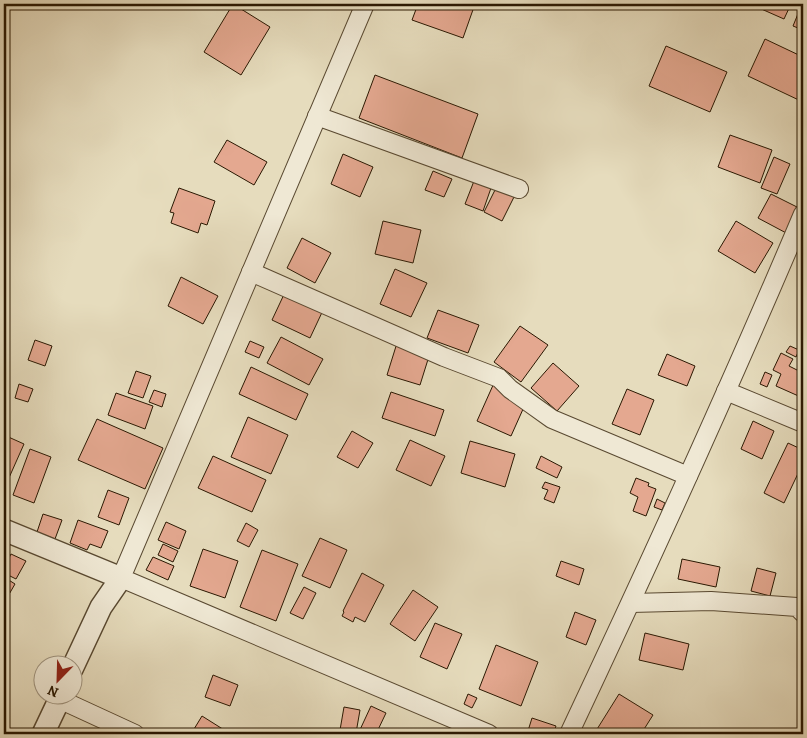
<svg xmlns="http://www.w3.org/2000/svg" width="807" height="738" viewBox="0 0 807 738" font-family="Alegreya,serif">
<rect width="100%" height="100%" fill="#e6dcbd"/>
<filter id="stains"><feTurbulence type="fractalNoise" baseFrequency=".004" numOctaves="4"/><feColorMatrix values="0 0 0 0 .2 0 0 0 0 .09 0 0 0 0 .02 0 0 0 .5 -.17"/></filter>
<radialGradient id="worn" r=".72"><stop offset=".6" stop-color="#630" stop-opacity="0"/><stop offset="1" stop-color="#630" stop-opacity=".3"/></radialGradient>
<g fill="#e4a890" stroke="#2a1802">
<polygon points="233,4 270,27 241,75 204,52"/>
<polygon points="418,4 475,4 463,38 412,20"/>
<polygon points="750,4 791,4 784,19"/>
<polygon points="802,4 803,4 803,30 793,26"/>
<polygon points="765,39 803,57 803,102 748,76"/>
<polygon points="666,46 727,72 710,112 649,86"/>
<polygon points="375,75 478,114 462,158 359,118"/>
<polygon points="730,135 772,150 760,183 718,167"/>
<polygon points="227,140 267,162 254,185 214,162"/>
<polygon points="343,154 373,167 360,197 331,184"/>
<polygon points="774,157 790,164 777,194 761,188"/>
<polygon points="433,171 452,179 444,197 425,190"/>
<polygon points="474,181 491,188 483,211 465,204"/>
<polygon points="497,186 515,195 502,221 484,212"/>
<polygon points="179,188 215,201 207,225 201,223 198,233 171,223 174,213 170,212"/>
<polygon points="771,194 803,210 790,235 758,218"/>
<polygon points="383,221 421,230 413,263 375,254"/>
<polygon points="736,221 773,243 755,273 718,251"/>
<polygon points="302,238 331,253 315,283 287,268"/>
<polygon points="395,269 427,283 411,317 380,304"/>
<polygon points="181,277 218,296 203,324 168,306"/>
<polygon points="287,288 325,306 310,338 272,320"/>
<polygon points="438,310 479,325 468,353 427,338"/>
<polygon points="520,326 548,345 521,382 494,362"/>
<polygon points="281,337 323,359 309,385 267,363"/>
<polygon points="35,340 52,346 45,366 28,360"/>
<polygon points="250,341 264,347 259,358 245,352"/>
<polygon points="397,343 430,353 420,385 387,375"/>
<polygon points="790,346 799,350 796,357 786,352"/>
<polygon points="781,353 793,359 789,366 803,373 803,398 776,386 781,374 773,370"/>
<polygon points="667,354 695,366 687,386 658,375"/>
<polygon points="553,363 579,386 557,411 531,388"/>
<polygon points="251,367 308,394 296,420 239,394"/>
<polygon points="136,371 151,376 143,398 128,393"/>
<polygon points="765,372 772,375 767,387 760,384"/>
<polygon points="494,383 528,398 511,436 477,421"/>
<polygon points="19,384 33,389 28,402 15,398"/>
<polygon points="627,389 654,400 640,435 612,424"/>
<polygon points="154,390 166,394 162,407 149,402"/>
<polygon points="391,392 444,410 435,436 382,418"/>
<polygon points="116,393 153,406 145,429 108,415"/>
<polygon points="248,417 288,435 271,474 231,457"/>
<polygon points="97,419 163,448 145,489 78,460"/>
<polygon points="753,421 774,431 762,459 741,449"/>
<polygon points="352,431 373,443 358,468 337,457"/>
<polygon points="4,435 24,444 4,489"/>
<polygon points="410,440 445,456 431,486 396,470"/>
<polygon points="470,441 515,454 505,487 461,473"/>
<polygon points="788,443 803,450 803,463 784,503 764,493"/>
<polygon points="30,449 51,457 34,503 13,495"/>
<polygon points="213,456 266,480 252,512 198,488"/>
<polygon points="541,456 562,467 557,478 536,468"/>
<polygon points="636,478 649,483 648,486 656,489 646,516 633,511 638,497 630,493"/>
<polygon points="545,482 560,487 554,503 544,499 548,490 542,488"/>
<polygon points="108,490 129,498 119,525 98,517"/>
<polygon points="657,499 665,503 662,510 654,507"/>
<polygon points="43,514 62,520 55,539 37,532"/>
<polygon points="78,520 108,531 101,548 90,544 87,550 70,543"/>
<polygon points="166,522 186,531 179,549 158,540"/>
<polygon points="246,523 258,530 249,547 237,541"/>
<polygon points="320,538 347,550 330,588 302,576"/>
<polygon points="163,544 178,551 173,562 158,555"/>
<polygon points="203,549 238,561 225,598 190,586"/>
<polygon points="262,550 298,564 276,621 240,607"/>
<polygon points="11,554 26,561 16,579 4,573 4,567"/>
<polygon points="153,557 174,566 168,580 146,570"/>
<polygon points="682,559 720,567 716,587 678,579"/>
<polygon points="561,561 584,569 579,585 556,576"/>
<polygon points="757,568 776,573 770,596 751,591"/>
<polygon points="362,573 384,585 365,622 355,617 353,622 342,616 344,612 343,611"/>
<polygon points="4,577 15,584 4,603"/>
<polygon points="304,587 316,593 303,619 290,613"/>
<polygon points="413,590 438,607 415,641 390,624"/>
<polygon points="575,612 596,620 586,645 566,637"/>
<polygon points="435,623 462,634 447,669 420,657"/>
<polygon points="645,633 689,644 683,670 639,660"/>
<polygon points="496,645 538,662 521,706 479,689"/>
<polygon points="213,675 238,685 230,706 205,697"/>
<polygon points="468,694 477,698 472,708 464,704"/>
<polygon points="619,694 653,715 641,734 594,734"/>
<polygon points="371,706 386,713 376,734 358,734"/>
<polygon points="344,707 360,710 356,733 340,730"/>
<polygon points="202,716 229,733 229,734 191,734"/>
<polygon points="532,718 556,726 553,734 527,734"/>
</g>
<g fill="none" stroke-linecap="round" stroke-linejoin="round">
<g stroke="#594931" stroke-width="20">
<g id="minor">
<polyline points="365,4 121,578 489,734"/>
<polyline points="317,116 519,189"/>
<polyline points="251,272 444,357 499,378 510,389 552,419 688,476"/>
<polyline points="726,391 803,423"/>
<polyline points="631,603 711,601 797,607 803,613"/>
<polyline points="59,699 135,734"/>
<path d="M 569,734 C 650,562 729,389 803,214"/>
</g>
</g>
<g stroke="#594931" stroke-width="24">
<g id="tertiary">
<polyline points="4,530 121,578 101,607 72,669"/>
<polyline points="43,734 61,696"/>
</g>
</g>
<use href="#minor" stroke="#efe8d4" stroke-width="18"/>
<use href="#tertiary" stroke="#efe8d4" stroke-width="21"/>
</g>
<rect width="807" height="738" fill="none" stroke="#e6dcbd" stroke-width="20"/>
<rect x="5" y="5" width="797" height="728" fill="none" stroke="#2a1802" stroke-width="2.5"/>
<rect x="10" y="10" width="787" height="718" fill="none" stroke="#2a1802"/>
<g transform="translate(58 680) rotate(203)"><circle r="24" fill="#efe8d4" stroke="#a09580"/>
<path d="M0-4L9 19L0 12L-9 19Z" fill="#8f2418"/>
<text y="-8" font-size="14" font-weight="bold" text-anchor="middle" fill="#2a1802">N</text>
</g>
<rect width="100%" height="100%" filter="url(#stains)"/>
<rect width="100%" height="100%" fill="url(#worn)"/>
</svg>
